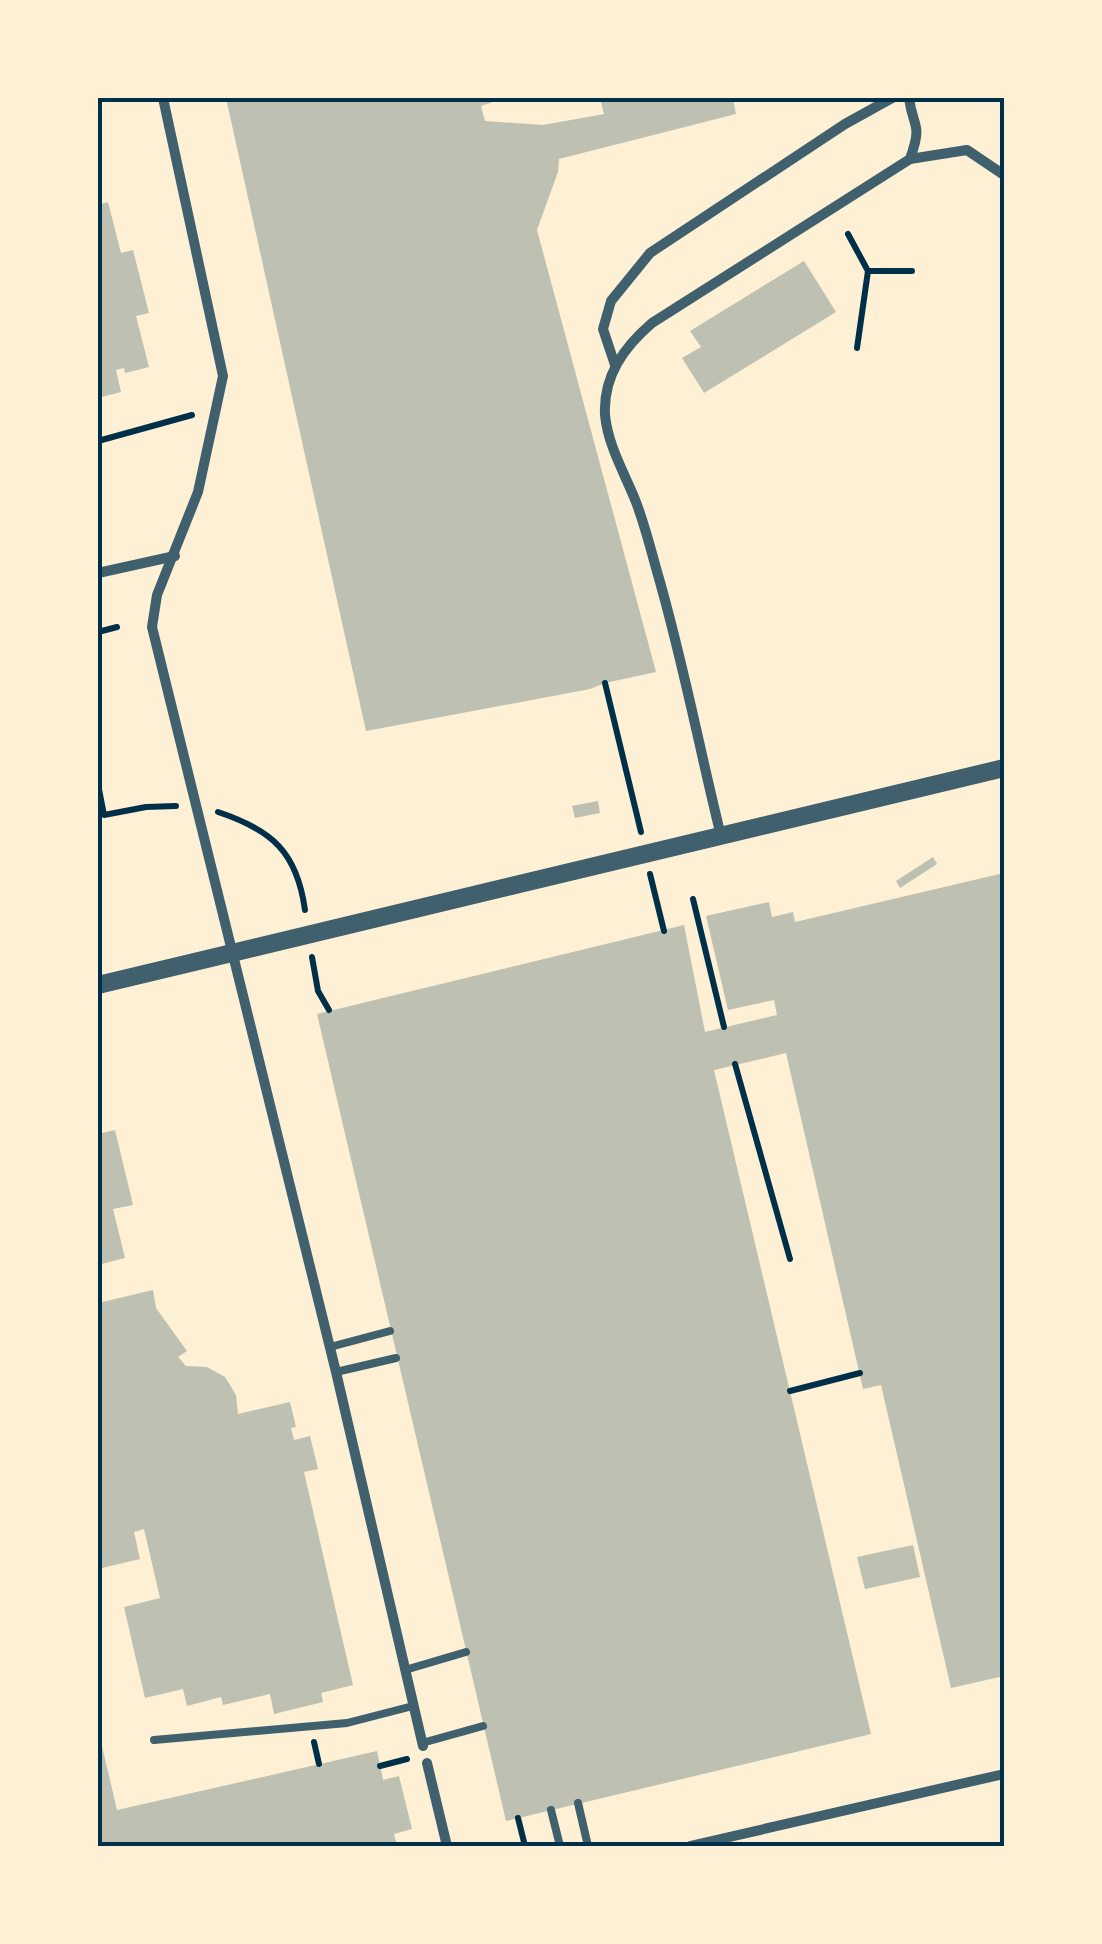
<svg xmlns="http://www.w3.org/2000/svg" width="1102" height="1944" viewBox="0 0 1102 1944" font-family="Karla,sans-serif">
<rect width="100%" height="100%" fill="#fdf0d5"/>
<g fill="#bec0b2">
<polygon points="226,98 505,98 481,106 485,121 543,125 604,114 600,98 733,98 736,114 559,159 558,172 537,230 656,672 605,683 590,689 366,731"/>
<polygon points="108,202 121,253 133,250 149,313 136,316 149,367 125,373 124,368 116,370 121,392 98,398 98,205"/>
<polygon points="804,261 836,312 704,393 682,358 701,347 690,331"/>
<polygon points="598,801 600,813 575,818 572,806"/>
<polygon points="933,857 937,864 900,888 896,881"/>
<polygon points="1004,873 1004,1676 951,1688 881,1385 863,1389 786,1053 714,1070 871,1734 506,1821 317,1014 684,925 705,1032 777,1015 774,1000 728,1010 706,916 769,902 772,917 793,912 795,922"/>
<polygon points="115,1130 133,1205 113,1209 125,1258 98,1265 98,1134"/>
<polygon points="153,1290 156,1308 187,1351 178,1357 186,1366 207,1367 225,1377 236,1395 238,1414 290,1402 296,1427 291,1428 294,1440 310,1436 318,1469 304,1472 353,1685 321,1693 323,1702 274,1714 270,1694 223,1705 221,1697 187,1706 183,1689 145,1698 124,1607 160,1598 144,1529 134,1532 140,1559 98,1569 98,1303"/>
<polygon points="913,1545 920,1577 865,1589 857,1557"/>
<polygon points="98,1729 117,1810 377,1751 383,1780 399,1776 412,1829 394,1834 397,1846 98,1846"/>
</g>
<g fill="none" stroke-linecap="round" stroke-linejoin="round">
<g stroke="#003049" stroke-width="6">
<polyline points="848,234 868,271 912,271"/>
<polyline points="857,348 868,271"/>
<polyline points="98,441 192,415"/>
<polyline points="98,632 117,627"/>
<polyline points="605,683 641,832"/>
<polyline points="98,784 104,815 146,807 176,806"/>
<path d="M 218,812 C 272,830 297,852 305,910"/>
<polyline points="650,874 664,931"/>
<polyline points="693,899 724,1027"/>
<polyline points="312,957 318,991 329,1010"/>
<polyline points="735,1064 790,1259"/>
<polyline points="790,1391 860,1373"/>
<polyline points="314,1742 319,1764"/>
<polyline points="380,1766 407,1759"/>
<polyline points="518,1818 525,1846"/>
</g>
<g stroke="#3f606c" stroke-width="8">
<polyline points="330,1347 390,1331"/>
<polyline points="336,1372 396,1358"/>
<polyline points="405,1670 466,1652"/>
<polyline points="154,1740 347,1723 413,1706"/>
<polyline points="422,1743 483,1726"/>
<polyline points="578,1803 588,1846"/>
<polyline points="551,1810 560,1846"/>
</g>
<g stroke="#3f606c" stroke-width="10">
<polyline points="163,98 223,376 198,492 157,595 152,627 336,1372 423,1746"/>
<path d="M 909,98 C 913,129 923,122 910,159"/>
<polyline points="615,365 603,329 611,301 650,253 845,124 892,98"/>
<polyline points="98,573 175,556"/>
<path d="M 721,836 C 699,747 682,656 656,568 C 650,546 644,523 636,502 C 625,474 608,446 605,415 C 603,376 624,347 652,323 L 910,159 L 967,150 L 1004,175"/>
<polyline points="427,1763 447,1846"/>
<polyline points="690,1846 1004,1774"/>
</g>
<polyline stroke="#3f606c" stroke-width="18" points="98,985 1004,768"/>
</g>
<rect width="1102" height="1944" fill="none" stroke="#fdf0d5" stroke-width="200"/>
<rect x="100" y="100" width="902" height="1744" fill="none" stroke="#003049" stroke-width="4"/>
</svg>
